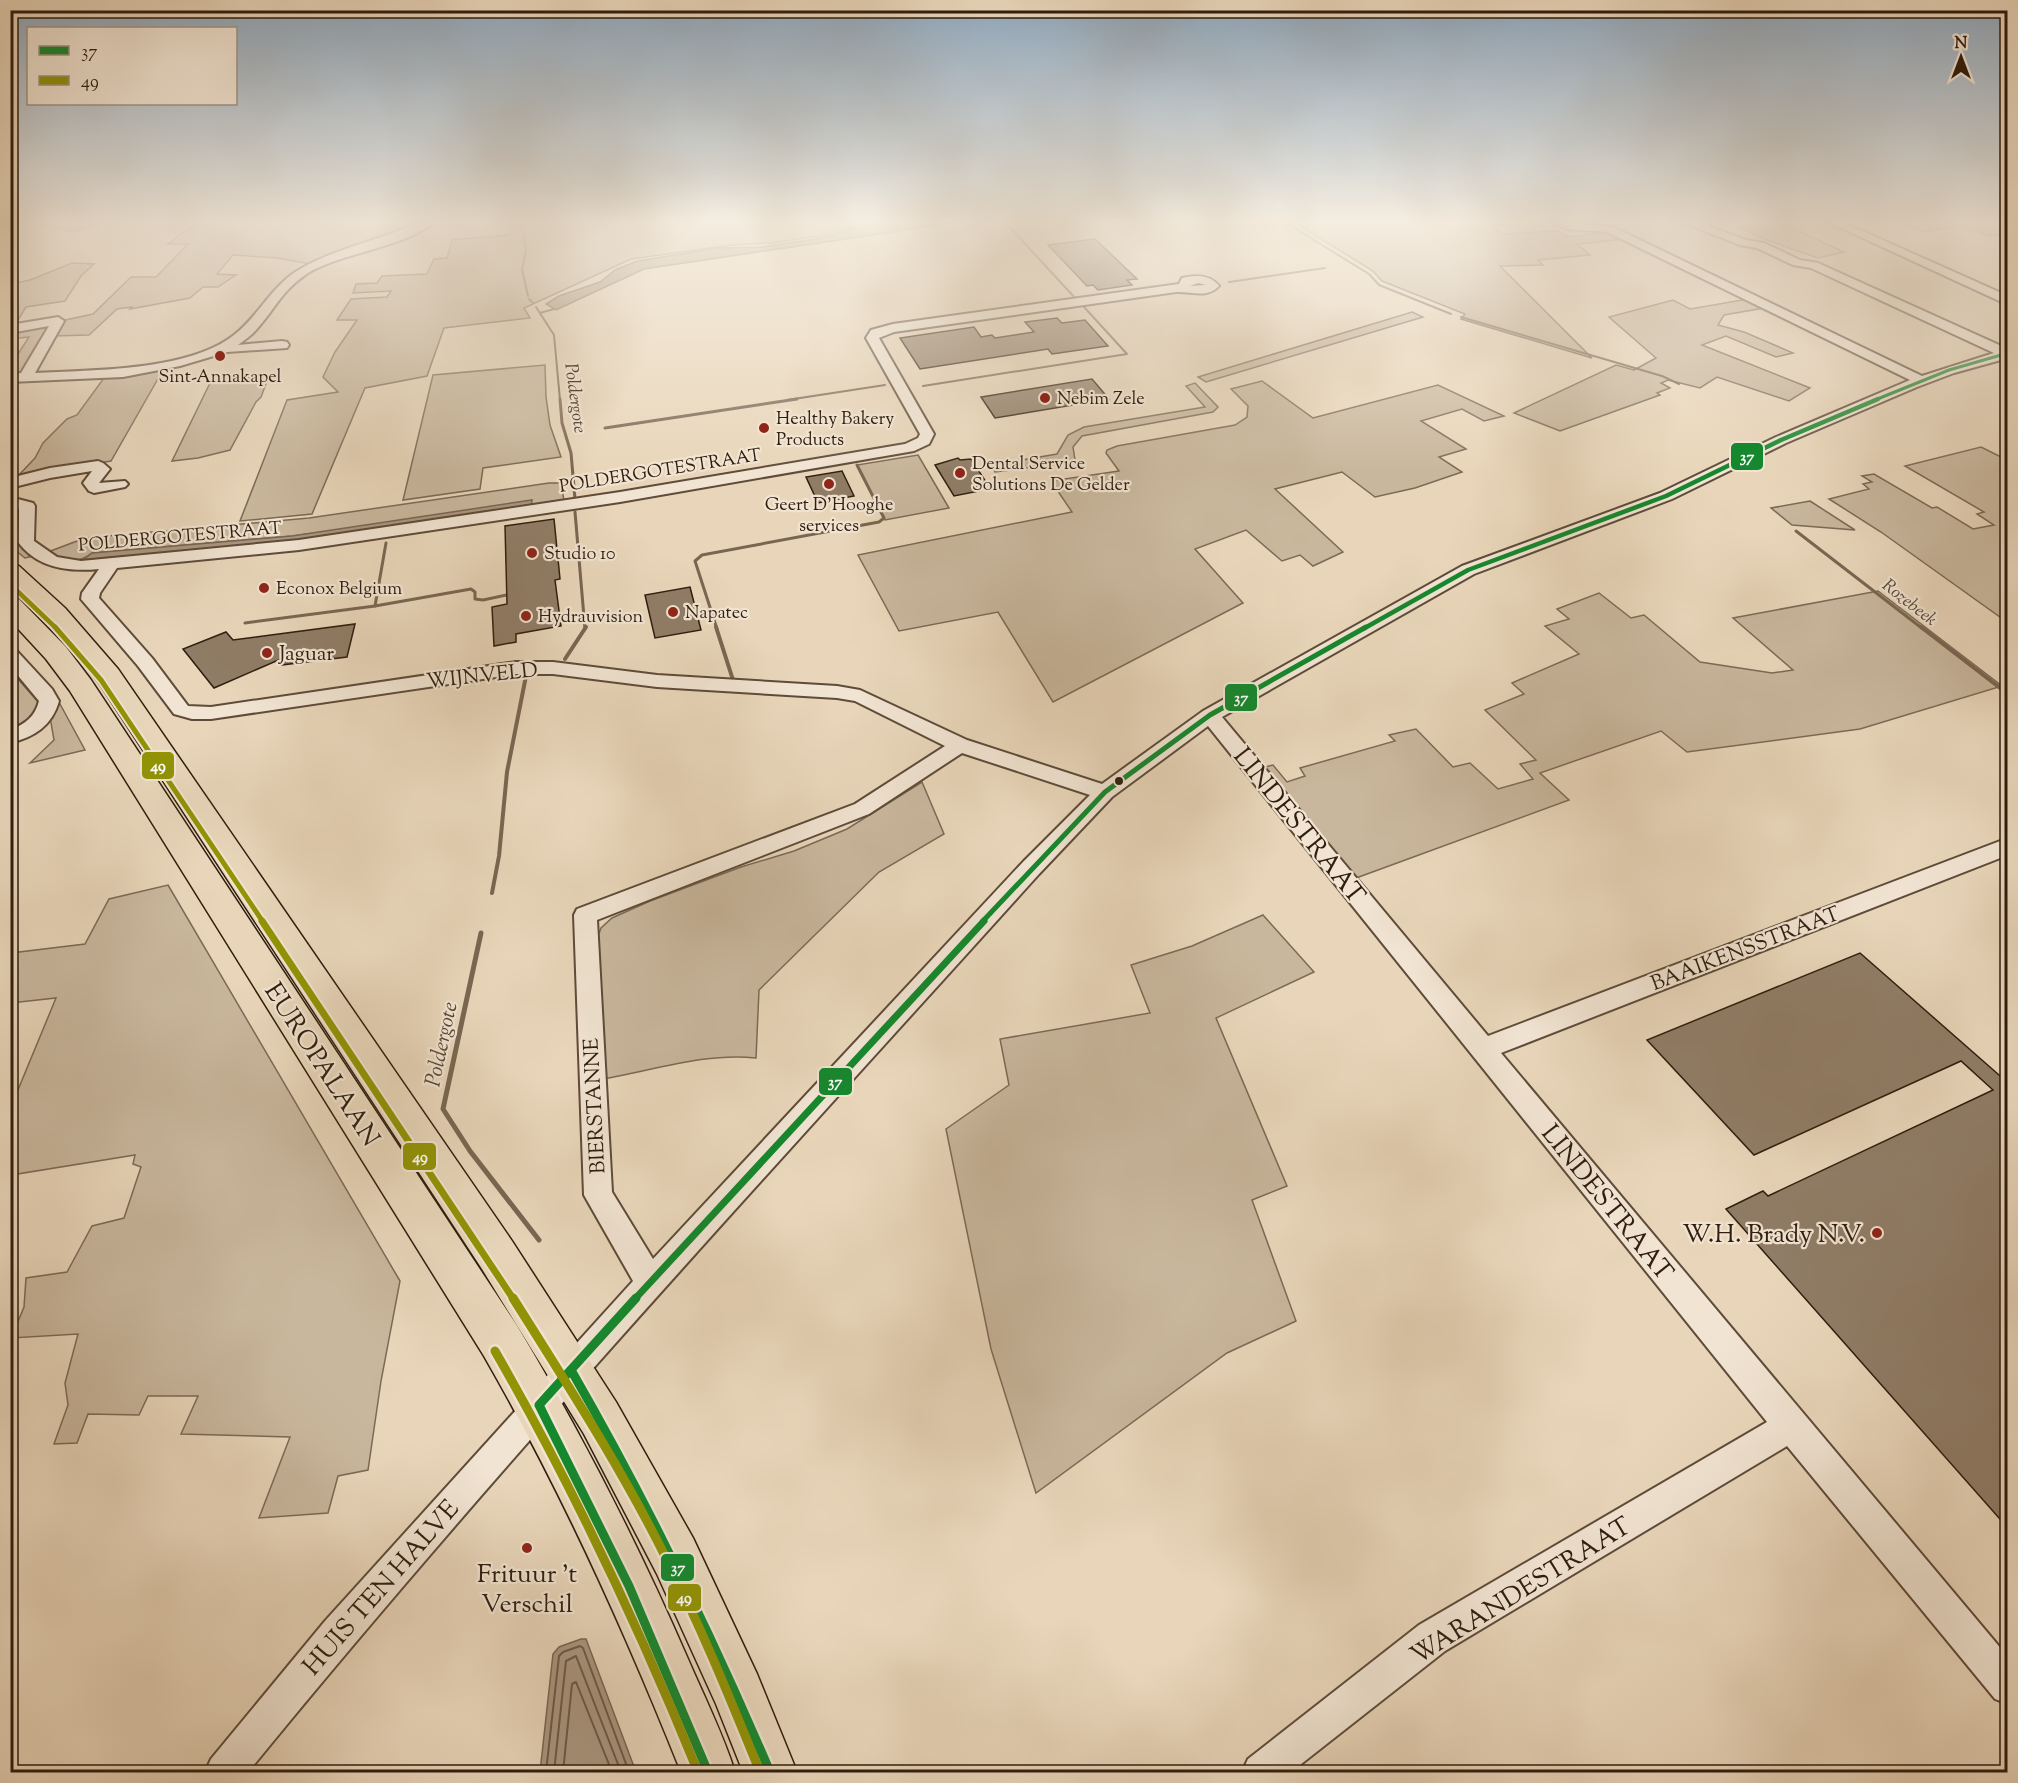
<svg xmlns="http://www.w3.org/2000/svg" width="2018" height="1783" viewBox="0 0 2018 1783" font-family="'Sorts Mill Goudy',serif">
<rect width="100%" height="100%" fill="#e9d6ba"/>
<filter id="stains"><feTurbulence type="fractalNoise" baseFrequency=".00333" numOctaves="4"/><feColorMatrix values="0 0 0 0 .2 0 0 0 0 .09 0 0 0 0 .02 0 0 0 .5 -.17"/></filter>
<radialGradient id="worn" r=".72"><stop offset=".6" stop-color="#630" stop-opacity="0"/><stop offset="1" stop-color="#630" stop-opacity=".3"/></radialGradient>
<g fill="#c9b79d" stroke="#7c6a56" stroke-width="1.5">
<polygon points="31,221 107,221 73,232"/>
<polygon points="192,221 424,221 310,264 278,258 233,255 217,274 236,275 218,287 203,287 190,298 130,309 132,307 117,309 89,335 53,336 61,321 93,314 131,277 156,277 188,244 168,244 197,222"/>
<polygon points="510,221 891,221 841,229 818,236 771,243 732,245 631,259 524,308 530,318 444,328 427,376 365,388 312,514 240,521 287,400 338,392 323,377 335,352 357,320 337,320 351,299 387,297 391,291 353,293 356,284 377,283 382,276 427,274 434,259 447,258 452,240 509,235"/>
<polygon points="1292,221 1495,221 1502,225 1493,227 1502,234 1558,231 1568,237 1610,232 1625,239 1577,244 1590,255 1538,260 1543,265 1500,266 1592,358 1461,319 1465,314 1382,281 1373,271"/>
<polygon points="1727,221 1777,221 1844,252 1818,258 1764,239"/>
<polygon points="1900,221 2007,221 2007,234 1989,236 1961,225 1924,232"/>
<polygon points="72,263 94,264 81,276 65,301 26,307 16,323 11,324 11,284 30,280"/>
<polygon points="1748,299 1764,308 1724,315 1718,325 1744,332 1793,353 1776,357 1726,336 1702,345 1810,388 1789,401 1717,377 1700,388 1668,380 1661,383 1670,388 1657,393 1660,395 1560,431 1514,413 1616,365 1634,370 1656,358 1609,317 1673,300 1690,309"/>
<polygon points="1412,312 1423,317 1206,382 1198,377"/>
<polygon points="52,324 25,373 11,374 11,365 29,337 11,339 11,330"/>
<polygon points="545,365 546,397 550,425 561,457 483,468 480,489 403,500 433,375"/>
<polygon points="163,370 111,461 19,475 35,458 43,443 67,419 77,415 104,378"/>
<polygon points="269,376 261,397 256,402 230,450 198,458 172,461 211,381"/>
<polygon points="1262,381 1313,418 1438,385 1504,416 1484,421 1462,409 1421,421 1466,449 1439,457 1462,472 1415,488 1375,497 1342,472 1275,489 1343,552 1313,566 1300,555 1282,561 1246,530 1195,549 1243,603 1053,702 998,612 899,631 858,555 1072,512 1051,481 1119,471 1106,453 1107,450 1117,446 1235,425 1247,417 1248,406 1231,389"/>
<polygon points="1195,383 1218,407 1213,412 1082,436 1073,447 1075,460 1065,463 995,472 992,465 1057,454 1068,435 1084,427 1205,407 1186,386"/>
<polygon points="1981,447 2007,460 2007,622 1881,532 1829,499 1869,489 1863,484 1872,482 1862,476 1874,474 1932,508 1937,507 1973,529 1994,525 1977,514 1984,512 1905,466"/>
<polygon points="918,455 949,508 885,520 857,465"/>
<path d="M 549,483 L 561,483 L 564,501 L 292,536 L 92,553 C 76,565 64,561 48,552 L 85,538 L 309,518 Z"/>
<polygon points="1810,501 1855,530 1792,525 1771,508"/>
<polygon points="11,508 18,513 18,542 33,556 25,558 11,547"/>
<polygon points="1878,591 2002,686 1860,729 1687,752 1661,731 1540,773 1569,800 1356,878 1265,767 1273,765 1287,782 1305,776 1300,768 1395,741 1389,735 1416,729 1453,767 1470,763 1498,789 1533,779 1520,764 1536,760 1485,710 1524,694 1512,683 1579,654 1545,626 1569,619 1557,609 1599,593 1631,618 1644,615 1700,662 1772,673 1793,670 1733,618"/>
<polygon points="10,670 40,704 40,710 22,728 11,729"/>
<polygon points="60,704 85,750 30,763 54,740 50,717"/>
<path d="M 922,782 L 944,834 L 879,872 L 759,990 L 756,1058 C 703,1052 649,1072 597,1080 L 592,953 L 601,928 L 612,918 L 650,901 L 741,867 L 794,851 L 847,829 Z"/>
<polygon points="168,885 400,1281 381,1381 368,1470 338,1476 328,1513 259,1518 290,1437 181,1434 198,1396 148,1396 139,1415 88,1414 77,1443 54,1444 68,1405 65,1383 78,1334 11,1338 24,1307 26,1278 67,1272 92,1226 124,1218 141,1167 133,1164 135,1155 11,1175 11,1098 15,1097 56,998 11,1003 11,953 85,944 109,899"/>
<polygon points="1263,915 1314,972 1216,1018 1287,1186 1252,1200 1296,1321 1227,1353 1036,1493 991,1349 946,1129 1009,1085 1000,1039 1150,1013 1131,965 1192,946"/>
</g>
<g fill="#aa9780" stroke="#796652" stroke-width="1.5">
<polygon points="910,221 966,221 644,269 556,310 546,304 559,296 600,282 615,270 637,261 719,248 762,247 816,239 847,230"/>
<polygon points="532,500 531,507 297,540 83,560 92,553 292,536"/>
<polygon points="581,1639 586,1639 636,1772 540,1772 553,1654 559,1647"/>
</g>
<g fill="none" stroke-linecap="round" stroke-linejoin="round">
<g stroke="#6c5a47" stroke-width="2">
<polyline points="546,1772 559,1656 563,1652 580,1646 583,1648 629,1772"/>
<polyline points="554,1772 566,1661 576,1656 621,1772"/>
<polyline points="563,1772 572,1684 576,1682 612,1772"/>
</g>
<g stroke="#796652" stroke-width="2">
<polyline points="521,221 526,250 522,269 528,296"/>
<polyline points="1004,221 1076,299"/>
<polyline points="1283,221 1369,274 1379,285 1451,314"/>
<polyline points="1991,221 2008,227"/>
<polyline points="1229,282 1325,268"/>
<polyline points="529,299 533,303"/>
<polyline points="536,307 554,335 560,400"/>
<polyline points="540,313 554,309"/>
<polyline points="1461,317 1662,376 1679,384"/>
<polyline points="923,386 1127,354 1084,307"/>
<polyline points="787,400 885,385"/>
</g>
<g stroke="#796652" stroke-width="3">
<polyline points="560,399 562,423 571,453 575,499"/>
<polyline points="605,428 797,399"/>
<polyline points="575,512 585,629"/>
<polyline points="1796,531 1923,629"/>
<polyline points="375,606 386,543"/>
<polyline points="245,623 375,606 471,589 475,592 475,599 483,600 511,594"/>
<polyline points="717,629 695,561 702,555 879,522 884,518 857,465"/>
</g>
<g stroke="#796652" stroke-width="4">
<polyline points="716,627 733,680"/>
<polyline points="1921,627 2008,694"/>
<polyline points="565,659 586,627"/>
<polyline points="492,893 499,856 507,772 526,676"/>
</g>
<polyline stroke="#796652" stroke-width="5" points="481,933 443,1109 470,1151 539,1240"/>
</g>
<g fill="#907d67" stroke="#2f1d0e" stroke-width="1.5">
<polygon points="1095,239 1137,279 1127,280 1132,285 1098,290 1093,285 1087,286 1048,245"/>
<polygon points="1057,318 1062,323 1085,320 1108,346 1052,354 1048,349 920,369 900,338 974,327 981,337 992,335 995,338 1034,332 1025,322"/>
<polygon points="1092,379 1109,399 995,418 981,397"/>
<polygon points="958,458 960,460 971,459 986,482 975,484 979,491 954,496 935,465"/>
<polygon points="842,471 854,496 818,503 806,477"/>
<polygon points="554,519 560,579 555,580 561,626 516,634 516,642 494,646 492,607 507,604 505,526"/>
<polygon points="690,587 701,630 655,638 645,595"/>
<polygon points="355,624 347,657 281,665 283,658 214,688 183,649 226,632 233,640"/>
<polygon points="1860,953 2007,1082 2007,1527 1726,1209 1763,1191 1768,1196 1993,1090 1961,1061 1754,1155 1647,1040"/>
</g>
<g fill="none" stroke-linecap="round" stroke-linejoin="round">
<g stroke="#5e4b39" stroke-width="4">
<g id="minor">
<path d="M 421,221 L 435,221 C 408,247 343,252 308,273 C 282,290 275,309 256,330 C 251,336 244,340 238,345 L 282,341 L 287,342 L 289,345 L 287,348 L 227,352 L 180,366 L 123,377 L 10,382 L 10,374 L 21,373 L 49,326 L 10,333 L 10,325 L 58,317 L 64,321 L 35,373 C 92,370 189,371 234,335 C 260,315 272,284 302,268 C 339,247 383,240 421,221 Z"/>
<path d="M 1549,221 L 1613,227 L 1922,376 L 1994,353 L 1811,268 L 1793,265 L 1757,248 L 1740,245 L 1679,221 L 1694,221 L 1746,240 L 1764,243 L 1800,260 L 1818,263 L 2008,349 L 2008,358 L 1954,373 L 1917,387 L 1786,443 L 1672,499 L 1474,574 L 1222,717 L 1488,1036 L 2008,838 L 2008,855 L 1501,1053 L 2008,1657 L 2008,1704 L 1995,1699 L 1787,1446 L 1445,1651 L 1291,1772 L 1242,1772 L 1248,1759 L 1419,1625 L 1767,1422 L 1208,726 L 1112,797 L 1039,874 C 772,1170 500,1463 248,1772 L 205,1772 L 211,1759 L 325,1621 L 633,1281 L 584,1195 L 574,915 L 577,909 L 855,804 L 945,746 L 855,701 L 837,698 L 657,687 L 553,674 L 516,674 L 211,719 L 192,719 L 174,714 L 138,666 L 81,599 L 82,593 L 99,569 C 69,572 37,568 18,542 L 19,509 L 10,507 L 10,497 L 33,503 L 35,506 L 34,541 L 57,557 L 81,561 L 299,540 L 620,492 L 905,444 L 918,438 L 920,434 L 866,338 L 871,330 L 893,324 L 1179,284 L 1182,278 C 1195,275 1210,274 1219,286 C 1207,299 1191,291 1176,292 L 894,332 L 879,338 L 934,434 L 929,444 L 914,451 L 620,502 L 299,550 L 117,568 L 100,593 L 99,598 L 152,658 L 188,706 L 211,707 L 516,662 L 553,662 L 657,675 L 837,686 L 860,690 L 967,740 L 1102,784 L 1203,711 L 1462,566 L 1660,493 L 1776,437 L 1910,380 L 1607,232 L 1567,229 ZM 1198,283 L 1206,285 L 1190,286 ZM 962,753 L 1090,795 L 1023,862 L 653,1259 L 612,1192 L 597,920 L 869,814 Z"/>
<polygon points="1826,221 1840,221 2008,296 2008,305"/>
<polygon points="98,461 103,463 110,469 99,483 125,481 128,484 125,487 94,493 89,491 83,483 92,471 50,478 10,488 10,478 50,468"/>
<path d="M 10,648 L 16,650 L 52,689 L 59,701 C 52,726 34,737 10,743 L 10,730 C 25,724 35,717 39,701 L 10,666 Z"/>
</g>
</g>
<g stroke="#2f1d0e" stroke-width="3">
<g id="highway">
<polygon points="10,564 19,566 65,608 118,669 512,1241 616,1402 693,1538 757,1674 797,1772 743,1772 716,1704 657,1574 584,1434 482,1269 98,681 47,620 10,585"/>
<path d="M 10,596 L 19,599 L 66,647 L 91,680 L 516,1324 C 581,1432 638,1544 688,1659 C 704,1696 723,1734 735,1772 L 681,1772 C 624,1629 561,1490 484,1356 L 70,691 L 46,659 L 10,620 Z"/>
</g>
</g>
<use href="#minor" fill="#f1e4d2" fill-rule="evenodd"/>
<use href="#highway" fill="#e9d6ba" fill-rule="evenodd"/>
<g stroke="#f1e4d2" stroke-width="5">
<polyline id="bus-1-far4" points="1875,400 1949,370 2008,353"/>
</g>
<g stroke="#f1e4d2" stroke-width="8">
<polyline id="bus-1-far3" points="1363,629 1468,570 1666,496 1781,440 1878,399"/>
</g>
<g stroke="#f1e4d2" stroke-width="9">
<polyline id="bus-1-far2" points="982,922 1105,792 1210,715 1366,627"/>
</g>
<g stroke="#f1e4d2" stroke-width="11">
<polyline id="bus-1-far1" points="634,1300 984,921"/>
</g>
<g stroke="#f1e4d2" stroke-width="14">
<g id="bus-1">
<polyline points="636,1298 539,1405 629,1586 708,1772"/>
<path d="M 571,1370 C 646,1500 711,1634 770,1772"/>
</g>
</g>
<g stroke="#f1e4d2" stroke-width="8">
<polyline id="bus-2-far3" points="10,584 57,629"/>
</g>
<g stroke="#f1e4d2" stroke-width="9">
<polyline id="bus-2-far2" points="55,627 101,680 263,922"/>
</g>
<g stroke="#f1e4d2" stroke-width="11">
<polyline id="bus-2-far1" points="262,921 514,1300"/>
</g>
<g stroke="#f1e4d2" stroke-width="14">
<g id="bus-2">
<path d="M 513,1298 C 567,1384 622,1469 667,1560 C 702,1629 731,1701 760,1772"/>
<path d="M 495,1351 C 573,1487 639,1627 698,1772"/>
</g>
</g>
<use href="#bus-1-far4" stroke="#15882e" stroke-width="3"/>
<use href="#bus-1-far3" stroke="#15882e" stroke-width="4.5"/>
<use href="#bus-1-far2" stroke="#15882e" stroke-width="5"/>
<use href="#bus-1-far1" stroke="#15882e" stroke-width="7"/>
<use href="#bus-1" stroke="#15882e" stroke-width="9"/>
<use href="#bus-2-far3" stroke="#929305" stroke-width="4.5"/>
<use href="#bus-2-far2" stroke="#929305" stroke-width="5"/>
<use href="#bus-2-far1" stroke="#929305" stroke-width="7"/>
<use href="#bus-2" stroke="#929305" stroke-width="9"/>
</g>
<linearGradient id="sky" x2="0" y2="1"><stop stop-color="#8fa8be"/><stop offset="0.47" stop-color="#f5ede0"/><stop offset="1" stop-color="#f5ede0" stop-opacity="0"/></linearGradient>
<rect width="2018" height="471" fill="url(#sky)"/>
<g fill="#8f2418" stroke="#f1e4d2" stroke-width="2">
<circle cx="220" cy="356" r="6"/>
<circle cx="1045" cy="398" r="6"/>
<circle cx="764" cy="428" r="6"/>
<circle cx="960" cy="473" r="6"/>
<circle cx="829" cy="484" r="6"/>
<circle cx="532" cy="553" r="6"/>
<circle cx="264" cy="588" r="6"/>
<circle cx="673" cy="612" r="6"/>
<circle cx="526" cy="616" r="6"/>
<circle cx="267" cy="653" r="6"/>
<circle cx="1877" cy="1233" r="6"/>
<circle cx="527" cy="1548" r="6"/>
</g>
<circle fill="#2f1d0e" stroke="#f1e4d2" stroke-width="2" cx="1119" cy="781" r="5"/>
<g text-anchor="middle" stroke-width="4.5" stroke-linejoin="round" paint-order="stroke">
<g font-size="18" fill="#2f1d0e" stroke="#f1e4d2" text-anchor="start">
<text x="220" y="382" text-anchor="middle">Sint-Annakapel</text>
<text x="1057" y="404">Nebim Zele</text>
<text x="776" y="424">Healthy Bakery<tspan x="776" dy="21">Products</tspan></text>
<text x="972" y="469">Dental Service<tspan x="972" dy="21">Solutions De Gelder</tspan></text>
<text x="829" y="510" text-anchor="middle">Geert D'Hooghe<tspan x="829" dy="21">services</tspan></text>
<text x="544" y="559">Studio 10</text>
<text x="276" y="594">Econox Belgium</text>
<text x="685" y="618">Napatec</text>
<text x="538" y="622">Hydrauvision</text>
</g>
<g font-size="18" font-style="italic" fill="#5a4836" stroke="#f1e4d2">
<text transform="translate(576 398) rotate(82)" y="6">Poldergote</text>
<text transform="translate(1910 602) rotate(38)" y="6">Rozebeek</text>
</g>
<g font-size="18" fill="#2f1d0e" stroke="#f1e4d2">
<text transform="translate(660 470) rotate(-9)" y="6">POLDERGOTESTRAAT</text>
<text transform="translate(180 536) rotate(-5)" y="6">POLDERGOTESTRAAT</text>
</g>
<g font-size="21" fill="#2f1d0e" stroke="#f1e4d2" text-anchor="start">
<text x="279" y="660">Jaguar</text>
</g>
<g font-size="21" fill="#2f1d0e" stroke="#f1e4d2">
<text transform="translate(482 675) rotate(-6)" y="7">WIJNVELD</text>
<text transform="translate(1745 948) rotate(-21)" y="7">BAAIKENSSTRAAT</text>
<text transform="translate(594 1106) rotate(-93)" y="7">BIERSTANNE</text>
</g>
<g font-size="22" font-style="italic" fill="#5a4836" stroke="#f1e4d2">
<text transform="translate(440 1044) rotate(-78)" y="8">Poldergote</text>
</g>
<g font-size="26" fill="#2f1d0e" stroke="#f1e4d2">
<text transform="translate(1300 825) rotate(51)" y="9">LINDESTRAAT</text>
<text transform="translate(323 1064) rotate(57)" y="9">EUROPALAAN</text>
<text transform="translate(1608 1202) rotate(51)" y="9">LINDESTRAAT</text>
<text transform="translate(380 1587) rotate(-49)" y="9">HUIS TEN HALVE</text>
<text transform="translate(1520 1590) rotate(-32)" y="9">WARANDESTRAAT</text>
</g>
<g font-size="26" fill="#2f1d0e" stroke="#f1e4d2" text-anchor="end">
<text x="1865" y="1242">W.H. Brady N.V.</text>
<text x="527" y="1582" text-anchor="middle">Frituur 't<tspan x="527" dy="30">Verschil</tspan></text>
</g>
</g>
<g stroke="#f1e4d2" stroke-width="2">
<rect x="1730" y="442" width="34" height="29" rx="6" fill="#15882e"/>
<rect x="1224" y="683" width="34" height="29" rx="6" fill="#15882e"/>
<rect x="141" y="751" width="34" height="29" rx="6" fill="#929305"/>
<rect x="818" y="1067" width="35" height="29" rx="6" fill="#15882e"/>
<rect x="402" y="1142" width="35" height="29" rx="6" fill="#929305"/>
<rect x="660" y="1553" width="35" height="29" rx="6" fill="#15882e"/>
<rect x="667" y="1583" width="35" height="29" rx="6" fill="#929305"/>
</g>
<g font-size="16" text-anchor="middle" font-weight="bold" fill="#fff">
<text x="1747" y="462">37</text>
<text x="1241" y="703">37</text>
<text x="158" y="771">49</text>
<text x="835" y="1087">37</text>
<text x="420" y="1162">49</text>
<text x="678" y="1573">37</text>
<text x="684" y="1603">49</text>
</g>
<rect width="2018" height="1783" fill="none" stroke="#e9d6ba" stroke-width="36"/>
<rect x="12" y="12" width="1994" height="1759" fill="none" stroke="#2f1d0e" stroke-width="3"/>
<rect x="18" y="18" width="1982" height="1747" fill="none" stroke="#2f1d0e" stroke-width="1.5"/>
<rect x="27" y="27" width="210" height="78" fill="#f1e4d2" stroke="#a39484" stroke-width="1.5"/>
<rect x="39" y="46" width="30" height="9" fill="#15882e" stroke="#a39484" stroke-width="1.5"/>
<text x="81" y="57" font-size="18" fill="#2f1d0e">37</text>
<rect x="39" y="76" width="30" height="9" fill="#929305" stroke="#a39484" stroke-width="1.5"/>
<text x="81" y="87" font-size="18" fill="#2f1d0e">49</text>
<g transform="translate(1961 57)" stroke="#f1e4d2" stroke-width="4.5" paint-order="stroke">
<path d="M0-4.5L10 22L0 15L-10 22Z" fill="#2f1d0e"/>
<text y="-9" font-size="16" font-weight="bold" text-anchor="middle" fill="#2f1d0e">N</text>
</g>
<rect width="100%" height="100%" filter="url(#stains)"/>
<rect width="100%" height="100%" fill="url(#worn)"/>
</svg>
